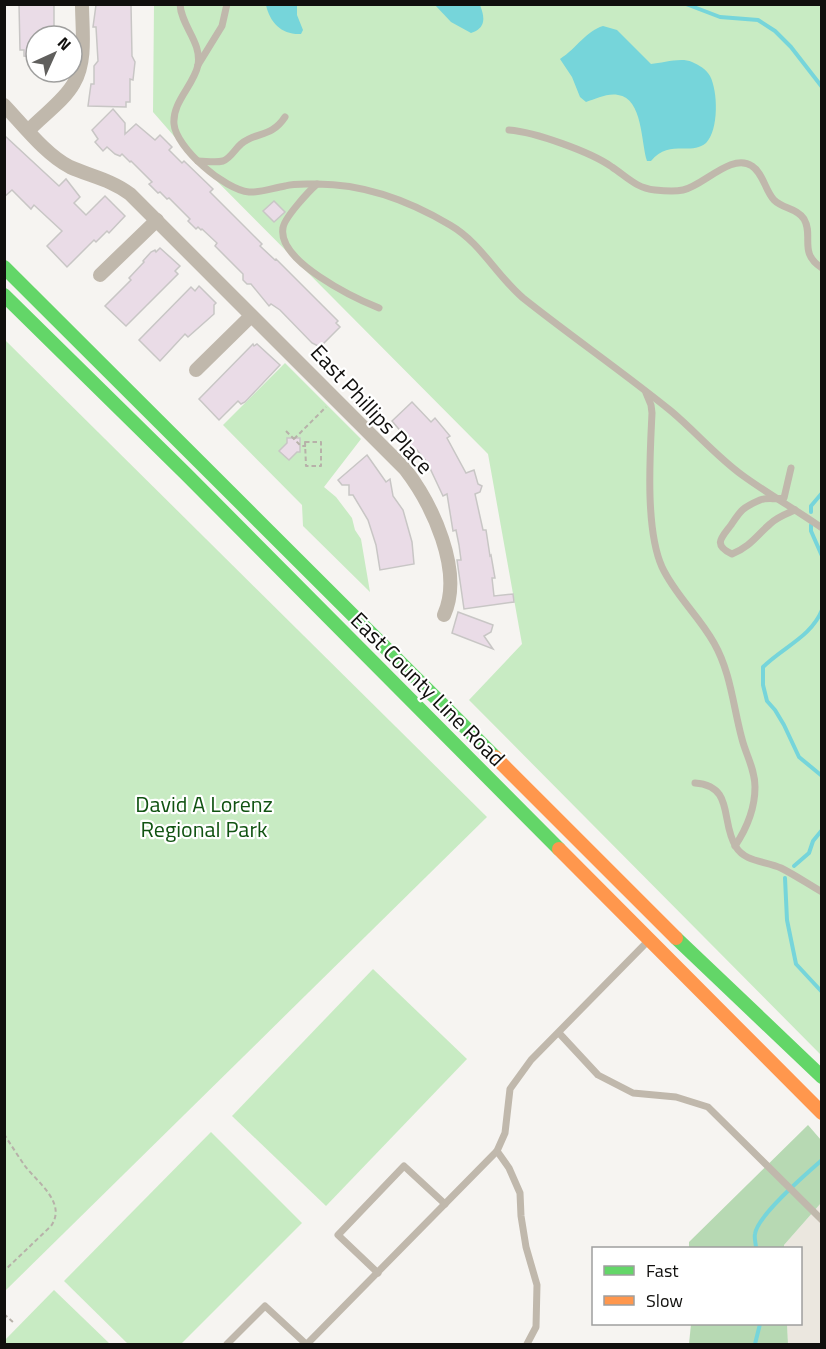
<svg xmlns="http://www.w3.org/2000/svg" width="826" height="1349" viewBox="0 0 826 1349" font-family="'Titillium Web',sans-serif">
<rect width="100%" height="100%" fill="#f6f4f1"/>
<polygon fill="#ebe7df" points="821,1203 821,1344 788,1344 787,1324 800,1324 800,1248 784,1248 784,1245"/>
<g fill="#c8ebc3">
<polygon points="154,5 821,5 821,1055 469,700 522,644 488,454 187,151 153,112"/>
<polygon points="5,340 487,817 5,1291"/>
<polygon points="285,363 361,439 324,487 336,497 352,518 355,530 361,539 370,592 303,526 302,505 223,425"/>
<polygon points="373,969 467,1059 326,1206 232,1116"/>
<polygon points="211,1132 302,1223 181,1344 128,1344 64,1281"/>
<polygon points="54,1290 110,1344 5,1344 5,1340"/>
</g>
<g fill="#b7d9b3">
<polygon points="808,1125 821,1140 821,1203 784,1245 784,1248 689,1248 689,1242"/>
<polygon points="691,1324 787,1324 788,1344 689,1344"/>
</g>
<g fill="#76d5da">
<path d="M 266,5 L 297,5 L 297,15 L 303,30 L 301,34 C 282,35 270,23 266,5 Z"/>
<path d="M 435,5 L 480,5 C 485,18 486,28 471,33 L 451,22 Z"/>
<path d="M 603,26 L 617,30 L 651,64 C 663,63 681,57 692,62 C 699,65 706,69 710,76 C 718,91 719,130 706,143 C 691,156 669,139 651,161 L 647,161 C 641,144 643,98 618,95 C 607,93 596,99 586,102 L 580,97 L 572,77 L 560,59 C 577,48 586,31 603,26 Z"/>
</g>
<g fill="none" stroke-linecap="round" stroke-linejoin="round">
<g stroke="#76d5da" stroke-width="4">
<polyline points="686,4 720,17 758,20 775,31 791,47 822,87"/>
<polyline points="811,512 811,506 822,493"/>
<polyline points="811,525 811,531 822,556"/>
<path d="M 822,610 C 811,637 783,647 763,667 L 763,685 L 767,701 L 775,710 L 784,725 L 799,757 L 822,776"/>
<polyline points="794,866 809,853 813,841 822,830"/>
<polyline points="785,878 787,920 796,964 822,992"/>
<path d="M 756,1248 C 756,1244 754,1238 755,1234 C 757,1216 806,1174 822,1160"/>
<polyline points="755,1344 760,1324"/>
</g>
</g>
<g fill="#eadce7" stroke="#c8c6c5" stroke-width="1.5">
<polygon points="19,4 54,4 54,36 36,36 36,57 24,56 24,50 20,50"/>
<polygon points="96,5 131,5 132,56 135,62 133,80 130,79 130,102 126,102 126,107 88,106 91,84 94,84 94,66 98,61 96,27 93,27"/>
<polygon points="113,109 125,123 125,134 136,124 155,140 160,135 172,147 169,150 182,163 184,161 213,189 210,192 262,244 260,246 275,260 276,259 338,321 336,323 340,327 320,347 312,343 280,310 271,304 269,306 251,284 247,284 243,280 243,274 215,246 217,243 202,229 201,230 198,227 196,229 188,221 190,219 169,198 167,199 160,192 158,193 149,184 152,182 131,161 130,162 122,154 120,156 115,154 107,147 103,151 95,142 98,139 92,130"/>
<polygon points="4,135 59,186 66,179 80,197 74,203 86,215 105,196 125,216 109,233 107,231 96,242 94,240 67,267 47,246 62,231 34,205 31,209 12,190 4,197"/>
<polygon points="274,201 285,212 274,222 263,211"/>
<polygon points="160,248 180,266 175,271 178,274 126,326 105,306 131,280 129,278 144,262 143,261 151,252 155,250 156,252"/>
<polygon points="199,286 216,303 214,305 214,314 188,337 185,334 160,361 139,340 191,287 195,291"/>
<polygon points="253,344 254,346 257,344 280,365 245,402 241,404 238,401 219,420 199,399"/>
<polygon points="412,402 431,422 435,418 450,436 447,438 466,473 474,470 478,484 482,486 480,492 475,494 483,530 486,530 490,556 491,555 495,578 492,578 494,596 513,594 514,602 464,609 457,560 461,560 459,545 456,530 453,531 447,494 443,496 427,462 417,450 415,452 407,442 409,441 392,421"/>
<polygon points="287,438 300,438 300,452 297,452 289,460 279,451 287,443"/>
<polygon points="367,455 386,482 390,479 393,496 403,510 412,542 414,564 380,570 376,545 368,520 353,495 349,495 349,485 342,485 338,480"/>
<polygon points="458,612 493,625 491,632 484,636 493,649 452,633"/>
</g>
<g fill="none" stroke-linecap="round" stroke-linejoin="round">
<g stroke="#b7b1a9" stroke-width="2" stroke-dasharray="4.5 3" stroke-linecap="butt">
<polyline points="286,431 301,446 306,446"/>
<polyline points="294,439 326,407"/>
<polygon points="305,442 321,442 321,466 306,466"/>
<path d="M 4,1134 C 11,1145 18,1156 25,1166 C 38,1183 67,1203 51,1226 L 4,1271"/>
<polyline points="4,1314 15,1324"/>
</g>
<g stroke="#c0b8ac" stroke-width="7">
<path d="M 180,4 C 181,26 202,42 198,65 C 194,85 172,102 174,124 C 176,148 225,190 249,192 C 260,193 273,188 285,186 C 295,183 306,184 317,184"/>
<polyline points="198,65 222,26 227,4"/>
<path d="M 509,130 C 535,132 591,152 612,167 C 627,177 636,188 655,190 C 664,191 674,192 683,190 C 703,186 732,152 752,166 C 763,173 765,190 774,200 C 783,209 797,208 804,219 C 814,236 798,253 822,268"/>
<path d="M 198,161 C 206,161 215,163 223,161 C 231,158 234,150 241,144 C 257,131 271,138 285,117"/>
<path d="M 379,308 C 354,298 277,261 283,228 C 284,218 309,191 317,184 C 365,184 408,200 450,225 C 481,243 496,275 523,298 C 572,337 623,372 671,411 C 696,432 716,456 742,475 C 768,494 795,509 822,528"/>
<path d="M 646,393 L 651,405 L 652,413 C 650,455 645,529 662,567 C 675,595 699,616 714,643 C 731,673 733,706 742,739 C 746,755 755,769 755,787 C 755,810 747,828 735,846"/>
<path d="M 791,468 L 784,498 C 776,500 767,497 760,500 C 742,508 741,510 731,525 C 722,537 712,545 732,554 C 751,546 756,536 770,524 C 777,517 786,514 795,510"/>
<path d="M 695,783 C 735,786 720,822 736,847 C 745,862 766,861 781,868 C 795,875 808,884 822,892"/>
<polyline points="559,1033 598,1075 633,1093 676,1097 708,1107 822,1220"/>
<polyline points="497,1151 509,1168 520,1193 521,1216 526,1247 537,1285 536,1327 527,1344"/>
<polyline points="378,1273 338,1235 404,1166 445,1204"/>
<polyline points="227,1344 265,1306 306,1344"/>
<polyline points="307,1344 497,1151 505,1133 510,1089 531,1060 650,939"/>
</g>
<g stroke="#c0b8ac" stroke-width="14">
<path d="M 4,105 C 23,125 46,155 70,167 C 90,176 112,180 130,194 L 405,469 C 432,504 464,571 444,615"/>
<path d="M 29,130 C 43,115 64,101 74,83 C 87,61 82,29 82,4"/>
<polyline points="100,275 157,220"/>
<polyline points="196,370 251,316"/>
</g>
<g stroke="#63d668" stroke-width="14">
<polyline points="4,267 495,757"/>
<polyline points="4,295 186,474 559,849"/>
<polyline points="676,938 822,1077"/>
</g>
<g stroke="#ff974d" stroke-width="14">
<polyline points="495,757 676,938"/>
<polyline points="559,849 822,1113"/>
</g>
</g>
<g text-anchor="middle" stroke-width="4.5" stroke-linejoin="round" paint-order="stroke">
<g font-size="22" fill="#100f0d" stroke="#fff">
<text transform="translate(372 409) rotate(47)" y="8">East Phillips Place</text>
<text transform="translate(428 689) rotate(45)" y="8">East County Line Road</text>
</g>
<g font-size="22" fill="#115312" stroke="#fff">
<text x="204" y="812">David A Lorenz<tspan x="204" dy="25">Regional Park</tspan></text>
</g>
</g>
<rect width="826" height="1349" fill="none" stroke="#100f0d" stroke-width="12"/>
<rect x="592" y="1247" width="210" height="78" fill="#ffffff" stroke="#9f9f9e" stroke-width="1.5"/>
<rect x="604" y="1266" width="30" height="9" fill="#63d668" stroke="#9f9f9e" stroke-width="1.5"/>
<text x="646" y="1277" font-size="18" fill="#100f0d">Fast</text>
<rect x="604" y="1296" width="30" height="9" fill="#ff974d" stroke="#9f9f9e" stroke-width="1.5"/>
<text x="646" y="1307" font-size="18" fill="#100f0d">Slow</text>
<g transform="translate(54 54) rotate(45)"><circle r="28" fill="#ffffff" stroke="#9f9f9e" stroke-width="1.5"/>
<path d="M0-4.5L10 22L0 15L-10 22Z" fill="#605f5d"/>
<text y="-9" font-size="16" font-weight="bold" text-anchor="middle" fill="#100f0d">N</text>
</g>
</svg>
